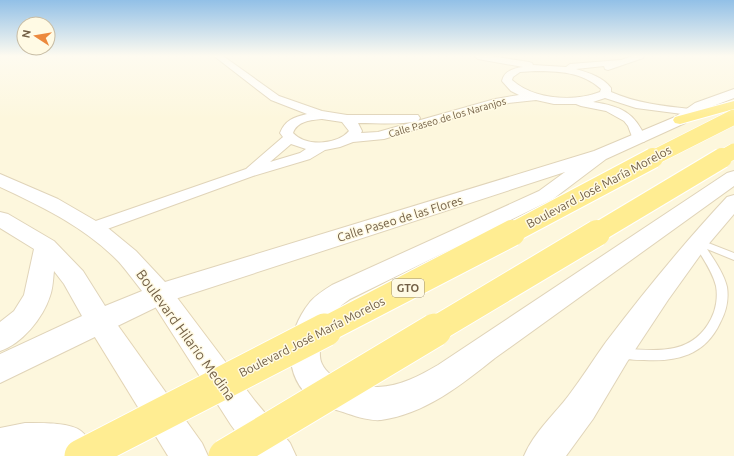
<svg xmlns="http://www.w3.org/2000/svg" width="734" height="456" viewBox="0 0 734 456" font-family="Ubuntu,sans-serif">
<rect width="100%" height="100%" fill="#fdf7dd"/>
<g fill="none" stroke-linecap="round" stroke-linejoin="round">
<g stroke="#e0d4b9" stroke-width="2">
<path id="service" d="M 698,239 L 734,253 L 734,260 L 707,249 C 715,261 724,274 727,287 C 729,300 726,312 720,323 C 705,355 677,362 644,360 C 635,360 625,360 617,357 L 615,353 L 617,349 L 621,348 C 656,351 692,356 711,319 C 716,310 718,297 716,286 C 712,270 701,256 693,242 Z"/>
</g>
<g stroke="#e0d4b9" stroke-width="2">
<path id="minor" d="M 214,56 L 223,56 L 279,96 L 322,111 L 347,115 L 418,115 L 420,118 L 418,121 C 399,125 377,123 358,123 L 362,131 L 361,133 L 378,132 L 495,99 L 519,95 L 511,91 L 502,81 C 504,71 514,68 523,67 L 478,59 L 474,56 L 491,56 L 529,62 L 532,63 L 533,65 L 566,67 L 570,64 L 621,60 L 633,56 L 644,56 L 643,58 L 608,70 L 605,69 L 604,66 L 576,69 C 589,73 603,77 611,88 L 611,92 C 636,103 663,106 690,109 L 694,110 L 696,112 L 694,114 L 690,115 L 636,108 L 605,98 L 593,102 C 620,106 635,112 646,139 L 644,142 L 634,142 L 628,126 L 624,121 L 606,111 L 581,106 L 576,104 L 554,104 L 536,100 L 500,104 L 384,139 L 353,142 L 340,147 L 325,150 L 310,159 L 253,176 L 99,232 L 93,234 L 87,232 L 84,228 L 87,224 L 246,169 L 283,137 L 280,133 C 285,120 294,117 307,114 L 271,100 ZM 535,71 C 559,71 582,72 601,89 L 600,92 C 574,102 534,100 512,80 L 513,77 L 520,72 ZM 322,119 L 342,122 L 349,131 C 337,145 306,147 293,133 C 297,121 311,120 322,119 ZM 291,144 L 306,149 L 300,153 L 270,162 Z"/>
</g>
<g stroke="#e0d4b9" stroke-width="2">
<g id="tertiary">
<path d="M 734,89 L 734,98 L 705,109 L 685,123 L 606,159 L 553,199 L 350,299 C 343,304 335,310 330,317 C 324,325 320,336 320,346 C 320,351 319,359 322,364 C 330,382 361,388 378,387 C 401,386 419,376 438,365 L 727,173 L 734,171 L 734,186 L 495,358 C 461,385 425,414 381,420 C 368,421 355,416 343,412 C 334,409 322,407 314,401 C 281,376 286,332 310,302 C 316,295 324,290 332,285 L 539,191 L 565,172 L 169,301 L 0,383 L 0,354 L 82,316 L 64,284 L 54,271 C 53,279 53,288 50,296 C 43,318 22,344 0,351 L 0,322 L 14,311 L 24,295 L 34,249 L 0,228 L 0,212 L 8,214 L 54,241 L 83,271 L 105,306 L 142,291 C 134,281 127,271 119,262 C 86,228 43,207 0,187 L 0,174 L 58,199 L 108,228 L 136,251 L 165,282 L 594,151 L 675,117 L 695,103 Z"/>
<path d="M 734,195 L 734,214 L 706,247 L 668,300 L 627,362 L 593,419 L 566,456 L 524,456 C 534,432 554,415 569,395 C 582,378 593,360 606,342 C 644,292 684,243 727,197 Z"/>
<path d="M 25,423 C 40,423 70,422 81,431 C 89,437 92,448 96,456 L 0,456 L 0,428 Z"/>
</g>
</g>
<g stroke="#e3d4b4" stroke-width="2">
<g id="secondary">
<polygon points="160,284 169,287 255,401 290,443 296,456 254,456 231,425 147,294 151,287"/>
<polygon points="99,310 109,313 202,443 208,456 168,456 85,321 89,313"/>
</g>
</g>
<g stroke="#fff" stroke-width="2">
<polygon id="primary" points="734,101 734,109 680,124 675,123 673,120 675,117"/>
</g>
<use href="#service" fill="#fff" fill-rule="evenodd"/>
<use href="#minor" fill="#fff" fill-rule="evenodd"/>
<use href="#tertiary" fill="#fff" fill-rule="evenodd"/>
<use href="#secondary" fill="#fff" fill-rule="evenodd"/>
<use href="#primary" fill="#ffed92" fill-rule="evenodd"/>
<g stroke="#fff" stroke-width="16" stroke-linecap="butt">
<g id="primary-bridge-far3">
<polyline points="651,159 734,117"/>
<polyline points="720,159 734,151"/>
</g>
</g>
<g stroke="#fff" stroke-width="22" stroke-linecap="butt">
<g id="primary-bridge-far2">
<polyline points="510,234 653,158"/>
<polyline points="595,234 722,158"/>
</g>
</g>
<g stroke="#fff" stroke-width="28" stroke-linecap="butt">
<g id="primary-bridge-far1">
<polyline points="323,331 512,233"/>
<polyline points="433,331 597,233"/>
</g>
</g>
<g stroke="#fff" stroke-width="35" stroke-linecap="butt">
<g id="primary-bridge">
<polyline points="81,456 325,330"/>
<polyline points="225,456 435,330"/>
</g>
</g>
<use href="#primary-bridge-far3" stroke="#ffed92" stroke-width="15"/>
<use href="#primary-bridge-far2" stroke="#ffed92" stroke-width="20"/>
<use href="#primary-bridge-far1" stroke="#ffed92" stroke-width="26"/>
<use href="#primary-bridge" stroke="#ffed92" stroke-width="33"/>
</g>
<linearGradient id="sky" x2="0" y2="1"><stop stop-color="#92c0e7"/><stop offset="0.47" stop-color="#fefbf0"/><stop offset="1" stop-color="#fefbf0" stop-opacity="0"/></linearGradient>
<rect width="734" height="119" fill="url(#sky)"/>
<g text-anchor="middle" stroke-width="3" stroke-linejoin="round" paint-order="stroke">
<g font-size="10" fill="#725f45" stroke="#fffae4">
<text transform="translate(447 117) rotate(-16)" y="4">Calle Paseo de los Naranjos</text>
</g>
<rect fill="#fffae4" stroke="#9c8e75" stroke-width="1" x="392" y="279" width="32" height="18" rx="3"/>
<g font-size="11" font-weight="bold" fill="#725f45">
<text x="408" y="292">GTO</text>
</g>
<g font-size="12" fill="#725f45" stroke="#fffae4">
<text transform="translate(599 187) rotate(-28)" y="4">Boulevard José María Morelos</text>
<text transform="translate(400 219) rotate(-17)" y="4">Calle Paseo de las Flores</text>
<text transform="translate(312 337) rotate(-27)" y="4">Boulevard José María Morelos</text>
</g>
<g font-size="14" fill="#725f45" stroke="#fffae4">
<text transform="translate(186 335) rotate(54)" y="5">Boulevard Hilario Medina</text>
</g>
</g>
<g transform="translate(36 36) rotate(282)"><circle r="19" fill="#fffae4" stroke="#c7bca4"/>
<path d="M0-3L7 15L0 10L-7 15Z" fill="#ec893d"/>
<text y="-6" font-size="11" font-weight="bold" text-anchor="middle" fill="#725f45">N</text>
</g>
</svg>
